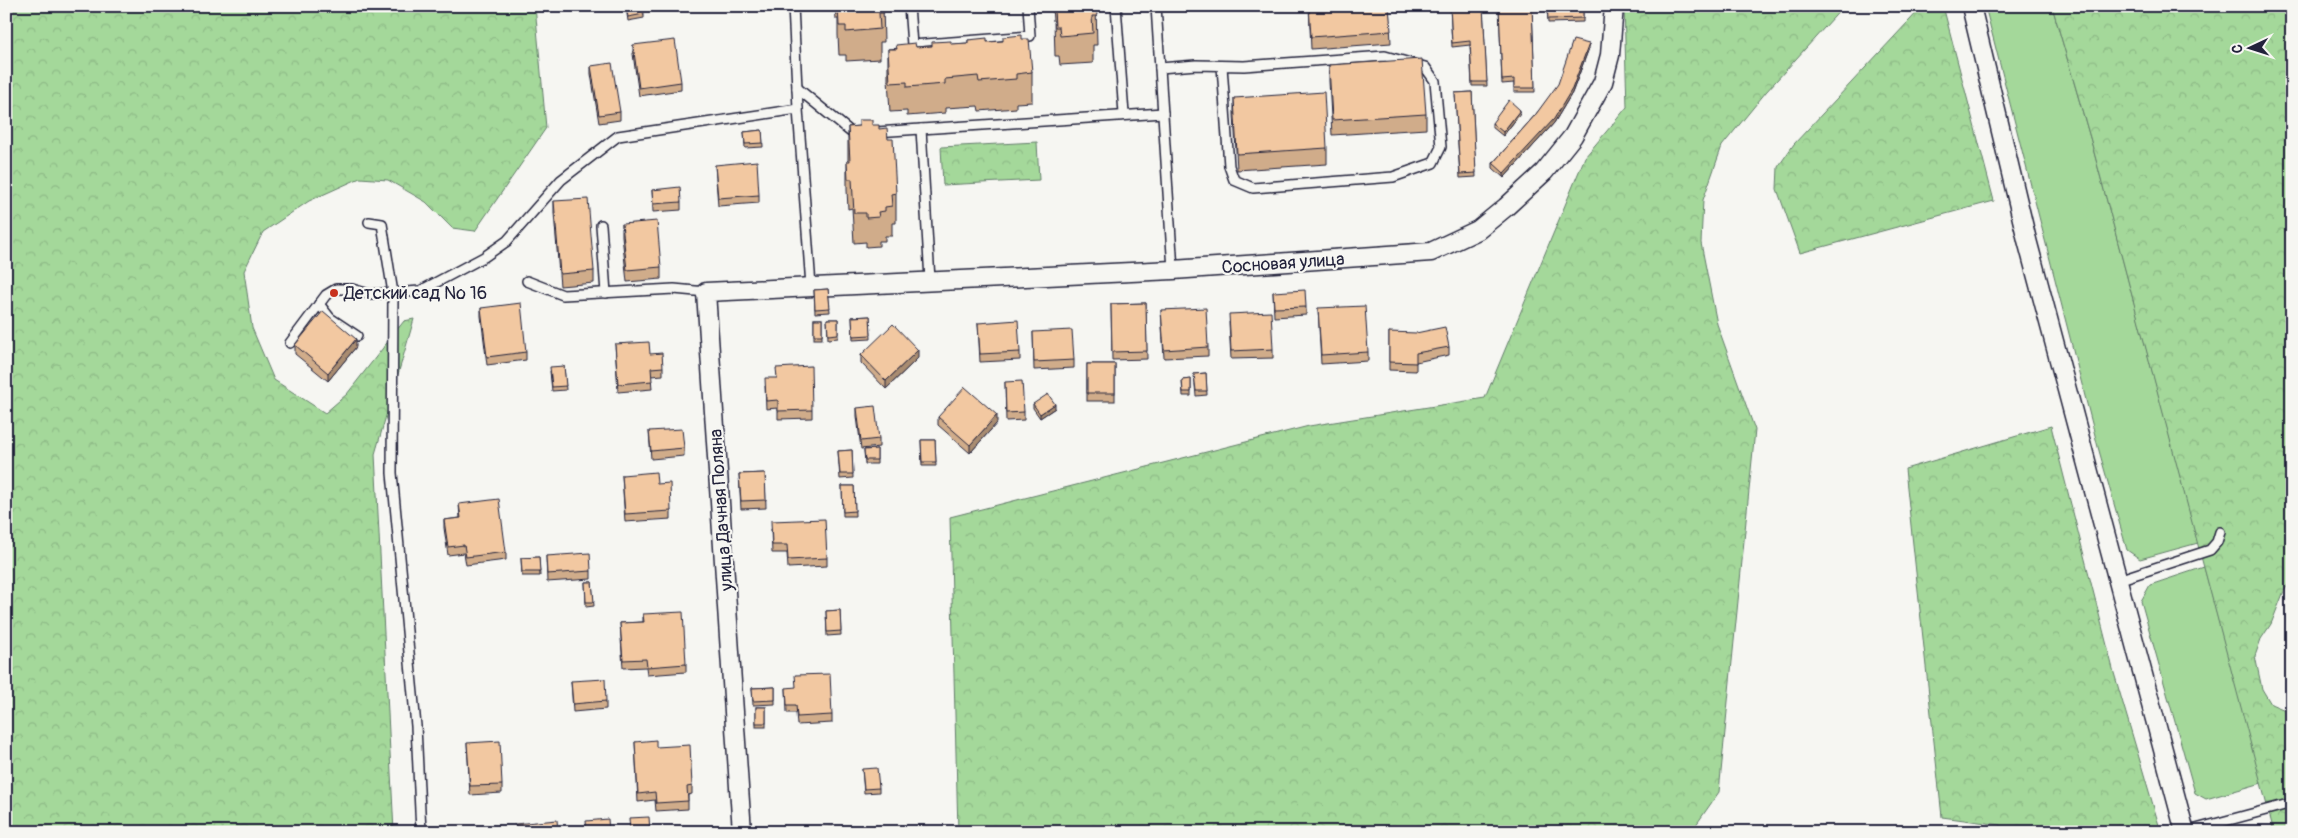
<svg xmlns="http://www.w3.org/2000/svg" width="2298" height="838" viewBox="0 0 2298 838" font-family="Pangolin,sans-serif">
<defs>
<pattern id="forest-crowns" width="20" height="18" patternUnits="userSpaceOnUse" patternTransform="scale(1.25)"><rect width="20" height="18" fill="#a4d89a"/><path d="M2 6a3 3 0 1 1 6 0M12 15a3 3 0 1 1 6 0" fill="none" stroke="#8db986"/></pattern>
</defs>
<rect width="100%" height="100%" fill="#f6f6f2"/>
<filter id="ink" filterUnits="userSpaceOnUse"><feTurbulence type="fractalNoise" baseFrequency=".02" numOctaves="2"/><feDisplacementMap in="SourceGraphic" scale="10" xChannelSelector="R" yChannelSelector="G"/><feConvolveMatrix kernelMatrix="1 2 1 2 8 2 1 2 1" color-interpolation-filters="sRGB"/></filter>
<g filter="url(#ink)">
<g fill="#a4d89a" stroke="#637d6a">
<polygon points="1985,6 2052,6 2091,141 2198,543 2140,559 2127,550 2098,447"/>
<polygon points="2204,567 2262,783 2206,799 2195,793 2141,601 2150,585"/>
</g>
<g fill="url(#forest-crowns)" stroke="#637d6a">
<polygon points="6,6 535,6 546,128 475,231 452,228 426,202 388,180 360,178 309,201 263,232 244,271 252,328 274,380 325,413 347,394 404,321 414,319 375,454 394,832 6,832"/>
<polygon points="1624,6 1844,6 1766,92 1722,146 1703,200 1701,243 1717,324 1755,430 1719,792 1691,832 958,832 950,517 1309,426 1485,398 1585,157 1627,107"/>
<polygon points="1923,6 1943,6 1994,201 1800,253 1777,189 1778,167 1794,144"/>
<polygon points="2052,6 2292,6 2292,580 2284,591 2271,624 2261,639 2255,656 2262,689 2271,704 2292,713 2292,832 2274,832 2091,141"/>
<polygon points="1037,142 1039,180 943,185 941,147"/>
<polygon points="2051,426 2114,673 2161,832 2001,832 2001,825 1942,817 1905,469"/>
</g>
<g fill="none" stroke-linecap="round" stroke-linejoin="round">
<g stroke="#22223b" stroke-width="12">
<g id="service">
<polyline points="793,6 798,109 811,286"/>
<polyline points="909,6 912,45 1030,36 1028,6"/>
<polyline points="1116,6 1124,114"/>
<polyline points="1156,6 1173,270"/>
<polyline points="1160,68 1196,65 1244,66 1385,56 1425,67 1435,81 1441,147 1433,163 1393,177 1253,188 1234,180 1229,166 1222,66"/>
<polyline points="797,88 852,133 858,133"/>
<polyline points="876,132 921,129"/>
<polyline points="601,225 606,293"/>
<polyline points="930,280 921,129 1163,113"/>
<polyline points="527,281 563,295 674,289 706,292"/>
<polyline points="319,304 330,318 357,336"/>
<polyline points="290,343 326,295 336,289 352,289 369,294 393,293 382,224 369,222"/>
<polyline points="2118,580 2210,550 2217,542 2220,532"/>
<polyline points="421,832 416,726 392,473 393,293 420,291 484,257 507,241 561,180 618,136 798,109"/>
<polyline points="2185,832 2292,803"/>
</g>
</g>
<g stroke="#22223b" stroke-width="21">
<g id="minor">
<polyline points="1971,6 2027,240 2185,832"/>
<polyline points="742,832 706,292 1173,270 1431,252 1478,230 1506,207 1544,172 1573,136 1603,82 1610,55 1614,6"/>
</g>
</g>
<use href="#service" stroke="#f6f6f2" stroke-width="9"/>
<use href="#minor" stroke="#f6f6f2" stroke-width="18"/>
</g>
<g fill="#d0ac8a" stroke="#22223b">
<polygon points="835,6 883,6 884,42 880,42 880,59 846,61 846,55 839,55 838,35 838,19 836,19"/>
<polygon points="1052,6 1096,6 1097,45 1093,45 1093,63 1060,65 1059,56 1055,56 1054,21 1053,21"/>
<polygon points="1309,6 1389,6 1391,43 1311,49"/>
<polygon points="1450,6 1483,6 1487,86 1472,86 1470,45 1452,47"/>
<polygon points="1499,6 1532,6 1535,92 1514,92 1514,83 1502,84"/>
<polygon points="1547,6 1583,6 1583,22 1548,23"/>
<polygon points="626,7 644,14 644,18 628,21"/>
<polygon points="1022,39 1032,72 1032,102 1016,103 1016,108 979,111 978,106 945,108 945,113 907,116 907,111 890,112 888,79 888,49 968,43 968,40 987,42"/>
<polygon points="633,45 681,82 681,90 639,96 633,54"/>
<polygon points="1589,48 1572,93 1554,123 1504,178 1493,168 1493,163 1536,114"/>
<polygon points="1329,65 1426,114 1426,129 1332,135 1329,81"/>
<polygon points="591,66 620,112 620,120 599,123 591,74"/>
<polygon points="1472,92 1476,177 1460,178 1455,93"/>
<polygon points="1234,98 1327,148 1327,164 1237,170 1234,114"/>
<polygon points="1520,114 1503,136 1492,127 1492,123"/>
<polygon points="872,125 879,129 888,139 896,193 896,223 892,223 892,236 885,236 885,241 879,241 879,246 866,247 866,242 854,243 852,208 848,209 847,190 847,161 848,161 848,127"/>
<polygon points="762,130 763,147 745,148 744,132"/>
<polygon points="715,165 759,195 759,203 718,206"/>
<polygon points="652,190 681,202 681,210 653,212"/>
<polygon points="554,201 594,271 594,283 560,286 554,213"/>
<polygon points="622,224 661,267 661,279 627,282 622,236"/>
<polygon points="828,289 830,312 815,313 814,290"/>
<polygon points="1273,292 1306,307 1306,315 1274,317"/>
<polygon points="1146,303 1147,359 1112,360 1111,304"/>
<polygon points="481,308 526,352 526,360 487,365 481,316"/>
<polygon points="1318,308 1368,352 1368,361 1321,364"/>
<polygon points="1161,310 1208,347 1208,356 1164,358"/>
<polygon points="870,316 871,339 853,340 852,317"/>
<rect x="814" y="319" width="8" height="20"/>
<polygon points="827,319 838,319 838,338 828,339"/>
<polygon points="1229,322 1273,349 1273,358 1231,359"/>
<polygon points="978,323 1020,352 1020,360 980,362"/>
<polygon points="1033,332 1074,360 1074,368 1034,370"/>
<polygon points="1389,332 1449,347 1449,355 1416,362 1416,371 1389,370"/>
<polygon points="615,344 650,354 663,367 663,375 651,376 652,389 618,392"/>
<polygon points="295,345 356,347 328,381 295,354"/>
<polygon points="861,355 918,358 886,389 861,363"/>
<rect x="1087" y="364" width="28" height="37"/>
<polygon points="564,366 566,390 552,391 550,371"/>
<polygon points="1206,373 1207,395 1196,396 1194,374"/>
<polygon points="1191,379 1191,396 1183,396 1182,380"/>
<polygon points="1005,382 1024,412 1024,420 1006,421"/>
<polygon points="765,386 812,410 812,418 778,419 778,408 766,409"/>
<polygon points="1033,404 1055,408 1040,418 1033,408"/>
<polygon points="857,408 879,439 879,447 861,449 857,416"/>
<polygon points="938,417 997,423 970,453 938,425"/>
<polygon points="649,431 684,448 684,456 651,459"/>
<polygon points="921,440 935,440 936,466 922,466"/>
<polygon points="877,449 877,464 865,464 864,450"/>
<polygon points="852,450 853,478 840,479 838,451"/>
<polygon points="765,473 766,508 741,509 739,474"/>
<polygon points="622,475 657,484 671,511 671,519 625,522"/>
<polygon points="842,486 854,486 855,516 843,516"/>
<polygon points="459,504 506,552 506,560 466,565 464,553 448,555 444,528 444,520 460,518"/>
<polygon points="771,529 827,558 827,566 788,568 787,553 772,553"/>
<polygon points="546,556 591,571 591,579 547,582"/>
<polygon points="539,557 540,576 522,576 521,558"/>
<polygon points="585,582 592,582 594,606 586,607"/>
<polygon points="840,610 841,635 827,636 826,611"/>
<polygon points="643,614 686,664 686,672 647,675 646,667 623,668 620,623 643,622"/>
<polygon points="2292,628 2292,656 2288,641 2288,629"/>
<polygon points="571,681 606,701 606,709 573,712"/>
<polygon points="775,687 775,704 753,705 752,688"/>
<polygon points="786,688 832,715 832,723 797,725 796,713 787,713"/>
<rect x="756" y="707" width="10" height="20"/>
<polygon points="635,742 656,747 692,786 692,794 688,795 688,809 656,811 655,800 638,802"/>
<polygon points="467,743 502,785 502,793 470,795"/>
<polygon points="862,769 879,788 879,792 864,793"/>
</g>
<g fill="#a98c71" stroke="#22223b">
<polygon points="1589,44 1589,48 1572,93 1554,123 1504,178 1504,173"/>
<polygon points="1520,110 1520,114 1503,136 1503,132"/>
<polygon points="356,339 356,347 328,381 328,373"/>
<polygon points="918,350 918,358 886,389 886,381"/>
<polygon points="1055,404 1055,408 1040,418 1040,414"/>
<polygon points="997,415 997,423 970,453 970,445"/>
</g>
<g fill="#f2c8a1" stroke="#22223b">
<polygon points="628,6 643,6 644,14 628,17 626,7"/>
<polygon points="838,6 883,6 884,13 879,13 880,29 846,32 846,26 839,26"/>
<polygon points="1057,6 1096,6 1097,16 1092,16 1093,33 1060,36 1059,27 1055,27 1054,8 1058,8"/>
<polygon points="1309,6 1389,6 1391,31 1311,37"/>
<polygon points="1450,6 1483,6 1487,82 1472,82 1470,41 1452,43"/>
<polygon points="1499,6 1532,6 1535,88 1514,88 1514,79 1502,80"/>
<polygon points="1547,6 1583,6 1583,18 1548,19"/>
<polygon points="1022,35 1022,39 1029,39 1032,72 1016,74 1016,79 979,82 978,76 945,79 945,84 907,87 907,82 890,83 888,49 897,49 896,45 915,43 916,47 932,46 932,42 951,41 951,44 968,43 968,40 987,38 987,42 1003,41 1003,37"/>
<polygon points="675,40 681,82 639,88 633,45"/>
<polygon points="1573,40 1589,44 1572,89 1554,119 1504,173 1493,163 1536,114 1558,84"/>
<polygon points="1422,59 1426,114 1332,120 1329,65"/>
<polygon points="612,63 620,112 599,115 591,66"/>
<polygon points="1324,92 1327,148 1237,154 1234,98"/>
<polygon points="1472,92 1476,173 1460,174 1455,93"/>
<polygon points="1509,100 1520,110 1503,132 1492,123"/>
<polygon points="859,120 872,120 872,125 879,125 879,129 887,128 888,139 893,139 896,193 891,194 892,206 885,207 885,211 878,212 879,217 866,218 866,213 854,213 852,179 848,179 847,161 850,161 848,127 859,126"/>
<polygon points="762,130 763,143 745,144 744,132"/>
<polygon points="757,161 759,195 718,198 715,165"/>
<polygon points="680,187 681,202 653,204 652,190"/>
<polygon points="588,199 594,271 560,274 554,201"/>
<polygon points="657,221 661,267 627,270 622,224"/>
<polygon points="828,289 830,308 815,309 814,290"/>
<polygon points="1305,290 1306,307 1274,308 1273,292"/>
<polygon points="521,303 526,352 487,357 481,308"/>
<polygon points="1146,303 1147,351 1112,352 1111,304"/>
<polygon points="1365,306 1368,352 1321,355 1318,308"/>
<polygon points="1206,308 1208,347 1164,350 1161,310"/>
<polygon points="323,311 356,339 328,373 295,345"/>
<polygon points="1271,312 1273,349 1231,351 1229,314"/>
<polygon points="870,316 871,335 853,336 852,317"/>
<rect x="814" y="319" width="8" height="16"/>
<polygon points="827,319 838,319 838,334 828,335"/>
<polygon points="1018,320 1020,352 980,354 978,323"/>
<polygon points="893,324 918,350 886,381 861,355"/>
<polygon points="1445,327 1449,347 1416,353 1416,363 1389,362 1389,332 1416,333"/>
<polygon points="1072,330 1074,360 1034,362 1033,332"/>
<polygon points="649,342 650,354 662,353 663,367 651,368 652,381 618,384 615,344"/>
<rect x="1087" y="364" width="28" height="29"/>
<polygon points="564,366 566,386 552,387 550,367"/>
<polygon points="811,366 812,410 778,411 778,400 766,401 765,378 777,378 776,368"/>
<polygon points="1206,373 1207,391 1196,391 1194,374"/>
<polygon points="1191,379 1191,392 1183,392 1182,380"/>
<polygon points="1022,381 1024,412 1006,413 1005,382"/>
<polygon points="965,387 997,415 970,445 938,417"/>
<polygon points="1048,394 1055,404 1040,414 1033,404"/>
<polygon points="875,406 879,439 861,441 857,408"/>
<polygon points="682,429 684,448 651,451 649,431"/>
<polygon points="921,440 935,440 936,462 922,462"/>
<polygon points="877,449 877,460 865,460 864,450"/>
<polygon points="852,450 853,474 840,474 838,451"/>
<polygon points="656,472 657,484 670,483 671,511 625,514 622,475"/>
<polygon points="765,473 766,500 741,501 739,474"/>
<polygon points="842,486 854,486 855,511 843,512"/>
<polygon points="499,499 506,552 466,557 464,545 448,547 444,520 461,518 459,504"/>
<polygon points="825,519 827,558 788,560 787,545 772,545 771,521"/>
<polygon points="590,553 591,571 547,574 546,556"/>
<polygon points="539,557 540,572 522,572 521,558"/>
<polygon points="585,582 592,582 594,602 586,602"/>
<polygon points="840,610 841,631 827,632 826,611"/>
<polygon points="683,612 686,664 647,667 646,659 623,660 620,623 644,622 643,614"/>
<polygon points="2292,628 2292,644 2288,629"/>
<polygon points="830,674 832,715 797,717 796,705 787,705 786,688 796,687 795,675"/>
<polygon points="605,679 606,701 573,704 571,681"/>
<polygon points="775,687 775,700 753,701 752,688"/>
<rect x="756" y="707" width="10" height="16"/>
<polygon points="656,740 656,747 690,745 692,786 687,787 688,801 656,803 655,792 638,794 635,742"/>
<polygon points="500,741 502,785 470,786 467,743"/>
<polygon points="877,768 879,788 864,789 862,769"/>
<polygon points="649,817 650,832 630,832 629,818"/>
<polygon points="608,819 609,832 587,832 586,821"/>
<polygon points="557,820 558,832 516,832 515,824"/>
<polygon points="833,827 834,832 798,832 798,829"/>
</g>
</g>
<circle fill="#c8321e" stroke="#f6f6f2" stroke-width="2" cx="334" cy="293" r="5"/>
<g text-anchor="middle" stroke-width="4.5" stroke-linejoin="round" paint-order="stroke">
<g font-size="18" fill="#22223b" stroke="#f6f6f2">
<text transform="translate(1283 263) rotate(-4)" y="6">Сосновая улица</text>
<text transform="translate(721 510) rotate(-94)" y="6">улица Дачная Поляна</text>
</g>
<g font-size="18" fill="#22223b" stroke="#f6f6f2" text-anchor="start">
<text x="344" y="299">Детский сад № 16</text>
</g>
</g>
<rect width="2298" height="838" fill="none" stroke="#f6f6f2" stroke-width="25"/>
<rect x="12" y="12" width="2273" height="813" fill="none" stroke="#22223b" stroke-width="2" filter="url(#ink)"/>
<g transform="translate(2250 48) rotate(266)" stroke="#f6f6f2" stroke-width="4" paint-order="stroke">
<path d="M0-4L9 19L0 12L-9 19Z" fill="#22223b"/>
<text y="-8" font-size="14" font-weight="bold" text-anchor="middle" fill="#22223b">С</text>
</g>
</svg>
